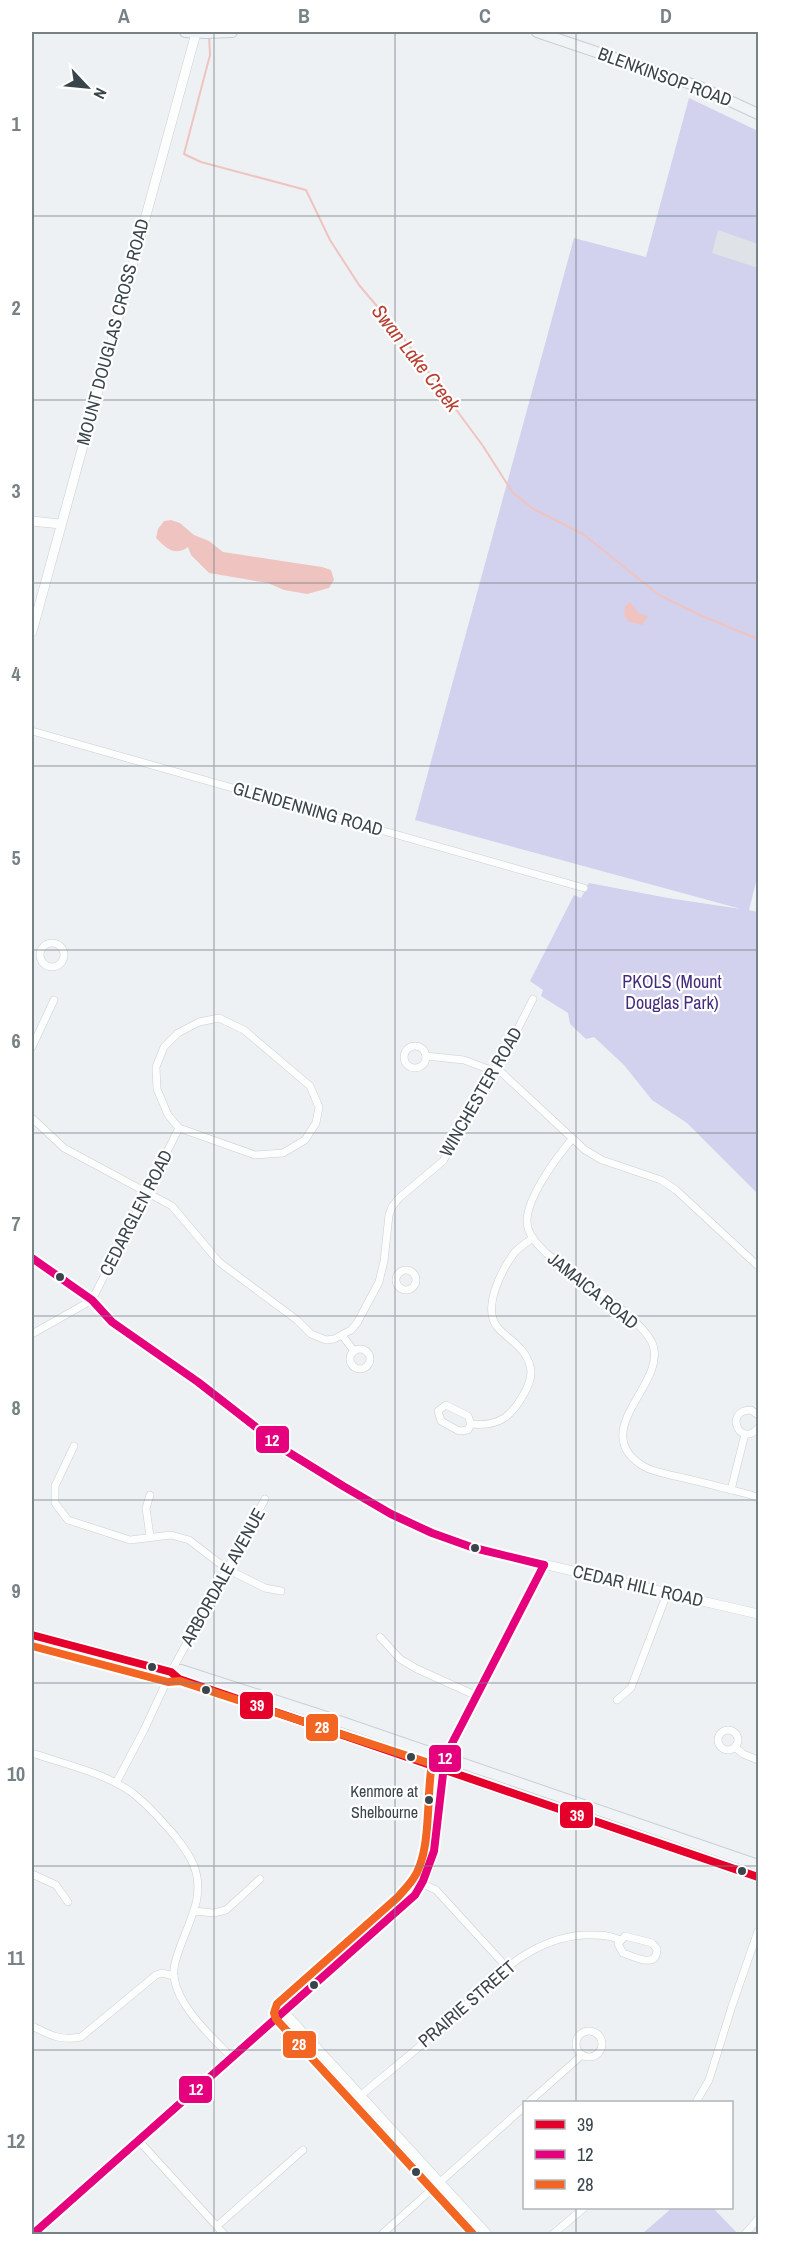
<svg xmlns="http://www.w3.org/2000/svg" width="790" height="2266" viewBox="0 0 790 2266" font-family="'Archivo Narrow',sans-serif">
<rect width="100%" height="100%" fill="#eef1f4"/>
<g fill="#d2d1ee">
<polygon points="689,98 758,131 758,874 749,910 758,912 758,1194 687,1123 652,1100 624,1065 594,1037 586,1039 570,1024 568,1013 541,996 543,990 530,981 574,895 581,898 589,883 668,898 741,909 415,820 574,238 646,257"/>
<polygon points="672,2208 713,2208 738,2234 642,2234"/>
</g>
<polygon fill="#dfe2e6" points="718,230 758,244 758,268 712,253"/>
<g fill="#efc4c0">
<path d="M 171,520 L 180,523 L 194,535 L 209,541 L 223,552 L 322,567 L 331,570 L 334,580 L 329,588 L 307,594 L 284,590 L 268,583 L 209,573 L 191,555 L 188,547 C 175,557 166,548 156,538 L 158,529 L 164,521 Z"/>
<polygon points="630,602 639,613 648,616 642,625 627,621 624,614 625,606"/>
</g>
<g fill="none" stroke-linecap="round" stroke-linejoin="round">
<polyline stroke="#efc4c0" stroke-width="2" points="209,35 210,55 184,154 201,162 306,190 330,240 359,285 399,332 483,446 513,493 532,508 583,534 659,595 702,616 758,639"/>
<g stroke="#cbcfd2" stroke-width="8">
<g id="minor">
<polyline points="32,731 584,888"/>
<circle cx="52" cy="955" r="12"/>
<polygon points="219,1018 244,1030 310,1086 319,1107 316,1123 305,1140 283,1153 255,1155 179,1128 168,1115 157,1089 156,1067 164,1047 178,1033 199,1022"/>
<circle cx="415" cy="1057" r="11"/>
<polyline points="32,1047 54,1000"/>
<polyline points="426,1056 464,1060 493,1071 501,1072 585,1150 602,1160 661,1180 676,1190 758,1266"/>
<polyline points="32,1118 64,1148 172,1206 219,1262 297,1320 311,1334 326,1340 334,1339 351,1330 357,1323 379,1282 384,1261 389,1215 392,1207 399,1198 443,1161 493,1071 505,1054 533,999"/>
<path d="M 572,1139 C 557,1157 527,1197 527,1221 C 527,1234 537,1244 546,1253 C 569,1271 644,1319 653,1345 C 666,1384 590,1429 640,1464 C 649,1471 660,1472 670,1475 C 689,1479 709,1484 728,1489 C 738,1492 749,1493 758,1498"/>
<circle cx="406" cy="1280" r="10"/>
<polyline points="32,1334 92,1300 179,1128"/>
<polyline points="342,1335 354,1351"/>
<circle cx="360" cy="1359" r="10"/>
<polygon points="446,1405 468,1416 471,1424 468,1430 459,1431 441,1421 438,1411"/>
<path d="M 758,1415 L 751,1410 C 723,1410 740,1449 758,1428"/>
<path d="M 471,1424 C 500,1427 512,1416 525,1392 C 529,1384 533,1375 530,1366 C 526,1348 509,1340 498,1328 C 481,1309 502,1269 515,1252 C 520,1247 527,1242 533,1238"/>
<polyline points="74,1446 55,1486 55,1503 68,1520 130,1540 171,1535 189,1540 227,1569 265,1588 281,1591"/>
<polyline points="731,1490 745,1434"/>
<polyline points="150,1495 146,1508 150,1536"/>
<polyline points="380,1637 400,1659 417,1669 477,1696"/>
<polyline points="617,1700 631,1688 668,1591"/>
<circle cx="728" cy="1740" r="10"/>
<polyline points="735,1747 743,1754 758,1760"/>
<path d="M 32,1753 C 64,1764 101,1772 130,1791 C 147,1804 161,1820 175,1836 C 191,1856 201,1872 197,1898 C 194,1920 171,1958 174,1977 C 178,2007 212,2037 232,2058"/>
<polyline points="445,1757 544,1565"/>
<polyline points="116,1783 144,1730 171,1672 265,1499"/>
<polyline points="32,1874 56,1885 68,1902"/>
<polyline points="423,1884 436,1890 502,1962 505,1968"/>
<polyline points="194,1911 214,1913 226,1910 260,1879"/>
<path d="M 625,1936 L 652,1943 L 657,1949 C 657,1969 635,1957 623,1953 L 618,1944 Z"/>
<path d="M 32,2026 C 50,2035 60,2041 81,2037 L 156,1975 L 162,1973 L 174,1976"/>
<circle cx="589" cy="2044" r="13"/>
<path d="M 360,2096 C 385,2075 410,2055 434,2034 C 481,1995 519,1939 584,1935 C 598,1935 607,1934 620,1940"/>
<polyline points="529,2102 582,2055"/>
<polyline points="696,2102 709,2080 732,2006 758,1931"/>
<polyline points="139,2141 224,2234"/>
<polyline points="217,2226 303,2150"/>
<polyline points="382,2234 524,2107"/>
<polyline points="553,2234 584,2208"/>
<polyline points="745,2234 758,2219"/>
</g>
</g>
<g stroke="#cbcfd2" stroke-width="10">
<g id="tertiary">
<polyline points="32,521 60,524"/>
<polyline points="32,632 196,33"/>
<polyline points="32,1258 92,1300 112,1322 198,1382 288,1452 391,1514 432,1533 474,1548 758,1614"/>
<polyline points="284,2012 487,2234"/>
<path d="M 33,2234 L 415,1895 C 441,1860 438,1811 442,1769 L 445,1757"/>
</g>
</g>
<g stroke="#c7cfd4" stroke-width="12">
<g id="secondary">
<polyline points="185,32 206,33 232,32"/>
<polyline points="537,32 700,87 758,114"/>
<polyline points="32,1635 171,1672 181,1670 339,1721 758,1865"/>
<polyline points="171,1672 179,1679 758,1877"/>
</g>
</g>
<use href="#minor" stroke="#fcfdfd" stroke-width="7"/>
<use href="#tertiary" stroke="#fcfdfd" stroke-width="9"/>
<use href="#secondary" stroke="#f1f4f7" stroke-width="10"/>
<g stroke="#fff" stroke-width="12">
<polyline id="bus-1" points="32,1635 171,1672 179,1679 758,1877"/>
</g>
<g stroke="#fff" stroke-width="12">
<g id="bus-2">
<polyline points="32,1258 92,1300 112,1322 198,1382 288,1452 343,1486 391,1514 432,1533 474,1548 544,1565"/>
<polyline points="33,2234 415,1895 423,1881 434,1851 445,1757 544,1565"/>
</g>
</g>
<g stroke="#fff" stroke-width="12">
<path id="bus-3" d="M 32,1646 L 168,1682 L 180,1681 L 432,1764 C 426,1795 432,1853 413,1879 C 409,1885 403,1891 398,1897 L 277,2004 L 274,2013 L 276,2019 L 473,2234"/>
</g>
<use href="#bus-1" stroke="#e4002b" stroke-width="8"/>
<use href="#bus-2" stroke="#e5007d" stroke-width="8"/>
<use href="#bus-3" stroke="#f26522" stroke-width="8"/>
</g>
<path fill="none" stroke="#788186" stroke-width="1.5" stroke-opacity="0.55" d="M 214,32 L 214,2234M 395,32 L 395,2234M 576,32 L 576,2102M 32,216 L 758,216M 32,400 L 758,400M 32,583 L 758,583M 32,766 L 758,766M 32,950 L 758,950M 32,1133 L 758,1133M 32,1316 L 758,1316M 32,1500 L 758,1500M 32,1683 L 758,1683M 32,1866 L 758,1866M 32,2050 L 758,2050M 576,2208 L 576,2234"/>
<g fill="#39454a" stroke="#fff" stroke-width="2">
<circle cx="60" cy="1277" r="5"/>
<circle cx="475" cy="1548" r="5"/>
<circle cx="152" cy="1667" r="5"/>
<circle cx="206" cy="1690" r="5"/>
<circle cx="411" cy="1757" r="5"/>
<circle cx="429" cy="1800" r="5"/>
<circle cx="742" cy="1871" r="5"/>
<circle cx="314" cy="1985" r="5"/>
<circle cx="416" cy="2172" r="5"/>
</g>
<g text-anchor="middle" stroke-width="4.5" stroke-linejoin="round" paint-order="stroke">
<g font-size="16" fill="#39454a" stroke="#fff" text-anchor="end">
<text x="418" y="1797">Kenmore at<tspan x="418" dy="21">Shelbourne</tspan></text>
</g>
<g font-size="18" fill="#39454a" stroke="#fff">
<text transform="translate(665 77) rotate(20)" y="6">BLENKINSOP ROAD</text>
<text transform="translate(113 332) rotate(-75)" y="6">MOUNT DOUGLAS CROSS ROAD</text>
<text transform="translate(308 809) rotate(16)" y="6">GLENDENNING ROAD</text>
<text transform="translate(481 1092) rotate(-60)" y="6">WINCHESTER ROAD</text>
<text transform="translate(136 1213) rotate(-63)" y="6">CEDARGLEN ROAD</text>
<text transform="translate(593 1291) rotate(39)" y="6">JAMAICA ROAD</text>
<text transform="translate(223 1577) rotate(-61)" y="6">ARBORDALE AVENUE</text>
<text transform="translate(638 1586) rotate(13)" y="6">CEDAR HILL ROAD</text>
<text transform="translate(467 2004) rotate(-41)" y="6">PRAIRIE STREET</text>
</g>
<g font-size="18" fill="#442c7d" stroke="#fff">
<text x="672" y="988">PKOLS (Mount<tspan x="672" dy="21">Douglas Park)</tspan></text>
</g>
<g font-size="20" font-style="italic" fill="#b63f32" stroke="#fff">
<text transform="translate(416 358) rotate(52)" y="7">Swan Lake Creek</text>
</g>
</g>
<g stroke="#fff" stroke-width="2">
<rect x="255" y="1425" width="35" height="29" rx="6" fill="#e5007d"/>
<rect x="239" y="1691" width="35" height="29" rx="6" fill="#e4002b"/>
<rect x="305" y="1713" width="34" height="29" rx="6" fill="#f26522"/>
<rect x="428" y="1744" width="34" height="29" rx="6" fill="#e5007d"/>
<rect x="559" y="1801" width="35" height="28" rx="6" fill="#e4002b"/>
<rect x="282" y="2030" width="35" height="29" rx="6" fill="#f26522"/>
<rect x="178" y="2075" width="35" height="29" rx="6" fill="#e5007d"/>
</g>
<g font-size="16" text-anchor="middle" font-weight="bold" fill="#fff">
<text x="272" y="1446">12</text>
<text x="257" y="1711">39</text>
<text x="322" y="1733">28</text>
<text x="445" y="1764">12</text>
<text x="577" y="1821">39</text>
<text x="299" y="2050">28</text>
<text x="196" y="2095">12</text>
</g>
<rect width="790" height="2266" fill="none" stroke="#ffffff" stroke-width="66"/>
<rect x="523" y="2101" width="210" height="108" fill="#ffffff" stroke="#b0b5b7" stroke-width="1.5"/>
<rect x="535" y="2120" width="30" height="9" fill="#e4002b" stroke="#b0b5b7" stroke-width="1.5"/>
<text x="577" y="2131" font-size="18" fill="#39454a">39</text>
<rect x="535" y="2150" width="30" height="9" fill="#e5007d" stroke="#b0b5b7" stroke-width="1.5"/>
<text x="577" y="2161" font-size="18" fill="#39454a">12</text>
<rect x="535" y="2180" width="30" height="9" fill="#f26522" stroke="#b0b5b7" stroke-width="1.5"/>
<text x="577" y="2191" font-size="18" fill="#39454a">28</text>
<g transform="translate(87 87) rotate(116)" stroke="#ffffff" stroke-width="4.5" paint-order="stroke">
<path d="M0-4.5L10 22L0 15L-10 22Z" fill="#39454a"/>
<text y="-9" font-size="16" font-weight="bold" text-anchor="middle" fill="#39454a">N</text>
</g>
<rect x="33" y="33" width="724" height="2200" fill="none" stroke="#788186" stroke-width="2"/>
<g font-size="20" text-anchor="middle" font-weight="bold" fill="#788186">
<text x="124" y="23">A</text>
<text x="304" y="23">B</text>
<text x="485" y="23">C</text>
<text x="666" y="23">D</text>
<text x="16" y="131">1</text>
<text x="16" y="315">2</text>
<text x="16" y="498">3</text>
<text x="16" y="681">4</text>
<text x="16" y="865">5</text>
<text x="16" y="1048">6</text>
<text x="16" y="1231">7</text>
<text x="16" y="1415">8</text>
<text x="16" y="1598">9</text>
<text x="16" y="1781">10</text>
<text x="16" y="1965">11</text>
<text x="16" y="2148">12</text>
</g>
</svg>
